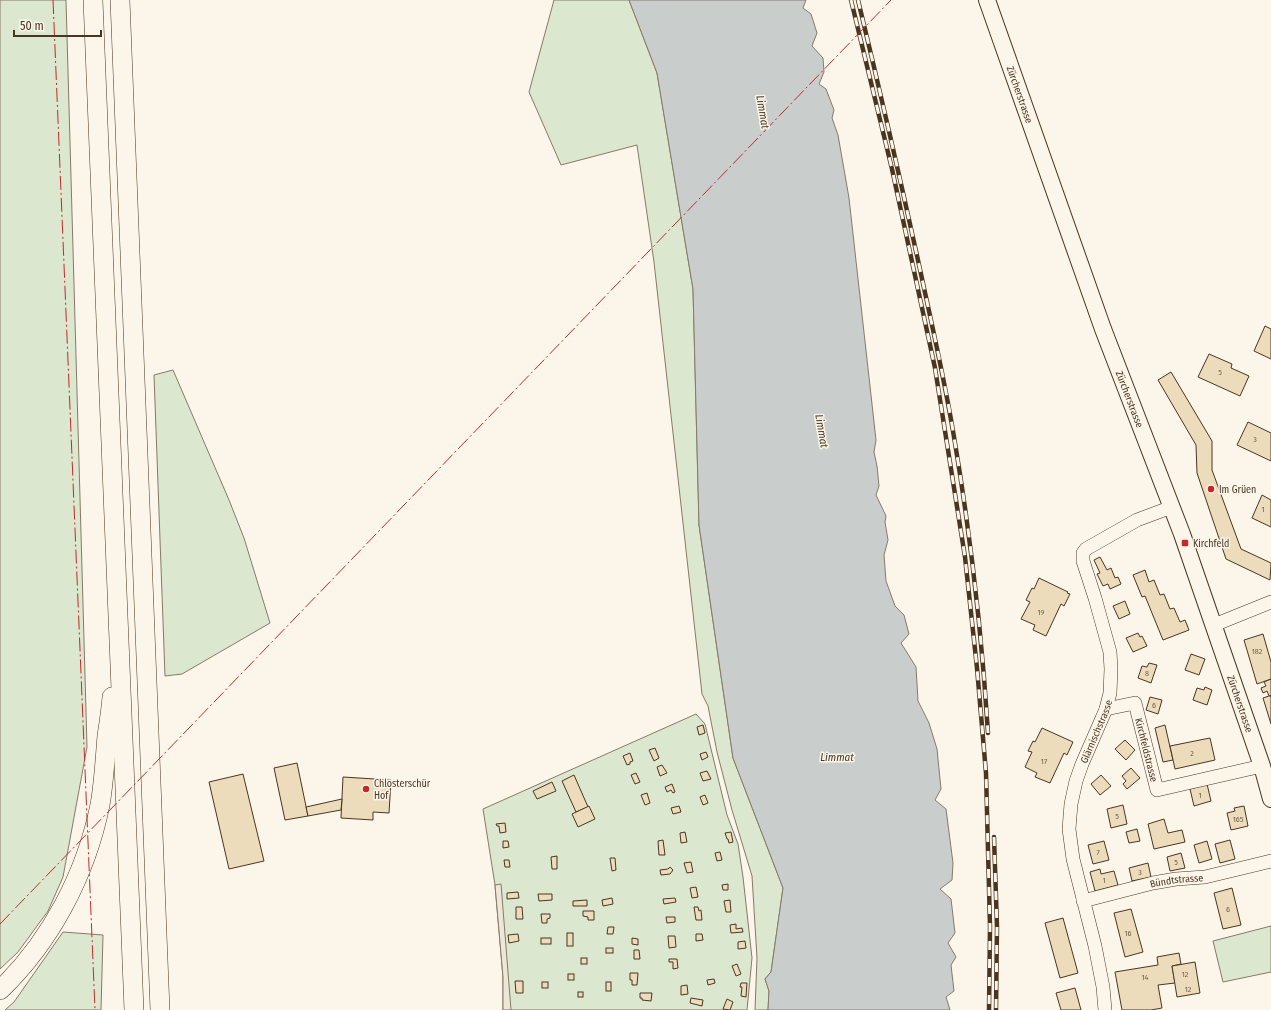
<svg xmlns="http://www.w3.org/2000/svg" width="1271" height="1010" viewBox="0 0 1271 1010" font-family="'Fira Sans Condensed',sans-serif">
<rect width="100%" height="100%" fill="#fbf6e9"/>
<g fill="#dce7d0" stroke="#887966">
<polygon points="0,0 66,0 87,747 63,877 48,911 18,952 0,969"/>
<polygon points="554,0 629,0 657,73 693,289 699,525 733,758 783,888 771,972 765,979 769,991 768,1010 755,1010 757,958 752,876 732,810 717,752 708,706 702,694 654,262 637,145 561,165 529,92"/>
<polygon points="173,370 229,500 244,538 270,623 182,674 165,676 154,375"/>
<polygon points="696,714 705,724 727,815 738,844 743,877 752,958 747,1010 503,1010 503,977 495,885 483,809"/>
<polygon points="1271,926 1271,972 1223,982 1213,941"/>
<polygon points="63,932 103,935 101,1010 5,1010 14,1002"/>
</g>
<polygon fill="#ede7d9" stroke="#887966" points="501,884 511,1010 503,1010 503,977 495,885"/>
<polygon fill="#c9cecd" stroke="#887966" points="629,0 806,0 803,8 811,14 817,33 812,46 823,58 824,72 819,84 826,89 834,110 832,118 838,135 849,198 876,440 874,452 877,466 879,486 876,495 886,516 885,522 888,540 884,555 886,581 895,606 904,615 909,634 901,643 916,667 918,701 929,723 937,749 941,789 935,800 946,809 953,863 952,880 940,889 951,899 955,933 948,943 956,957 951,965 954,991 946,997 950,1010 768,1010 769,991 765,979 771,972 783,888 733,758 699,525 693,289 657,73"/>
<g fill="#ecdcbc" stroke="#4a3520">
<polygon points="1265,326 1271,329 1271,359 1254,351"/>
<polygon points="1209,354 1232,364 1231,368 1249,376 1240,396 1198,377"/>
<polygon points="1171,372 1212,441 1212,470 1241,549 1271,563 1270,580 1226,559 1197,473 1196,445 1158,380"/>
<polygon points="1248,422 1271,433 1271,461 1237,445"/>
<polygon points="1262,495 1271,500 1271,527 1252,518"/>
<polygon points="1100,557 1107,570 1111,568 1115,578 1118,577 1121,584 1110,589 1108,584 1103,586 1097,574 1100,573 1094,560"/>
<polygon points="1145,570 1149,582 1154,580 1160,595 1164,594 1170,609 1174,608 1180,622 1185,620 1189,630 1163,640 1145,596 1142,597 1133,575"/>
<polygon points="1039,578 1068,592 1067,593 1070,594 1064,606 1061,604 1046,636 1033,630 1035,625 1021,619 1030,602 1026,600 1032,588 1034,589"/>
<polygon points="1125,601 1130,614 1119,619 1113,606"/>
<polygon points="1138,633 1140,637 1142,636 1147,646 1133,652 1126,638"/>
<polygon points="1263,634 1271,662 1271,679 1257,684 1244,640"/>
<polygon points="1191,654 1205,659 1199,675 1185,670"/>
<polygon points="1149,663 1157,665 1151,683 1138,678 1142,666 1147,667"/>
<polygon points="1271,679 1271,696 1269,696 1267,691 1263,693 1261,688 1266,686 1264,682"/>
<polygon points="1205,687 1212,690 1207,705 1193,700 1197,688 1204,690"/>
<polygon points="1269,696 1271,696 1271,724 1263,698"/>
<polygon points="1150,697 1162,700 1158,714 1146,710"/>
<polygon points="703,725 705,733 699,735 697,727"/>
<polygon points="1165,725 1173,760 1163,762 1155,728"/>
<polygon points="1042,728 1073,742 1067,755 1064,753 1050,783 1035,777 1037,773 1025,767 1032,752 1028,751 1033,741 1035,742"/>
<polygon points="1210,738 1215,760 1175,769 1170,746"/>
<polygon points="1125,740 1135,750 1126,760 1115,749"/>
<polygon points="655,748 659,758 654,761 649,750"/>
<polygon points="706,752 708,757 702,760 700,754"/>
<polygon points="630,753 633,761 630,762 630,764 627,765 623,756"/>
<polygon points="297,763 308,816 285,820 274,768"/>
<polygon points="662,765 667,773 660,776 657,767"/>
<polygon points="1131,768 1140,778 1127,789 1123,784 1126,781 1122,776"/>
<polygon points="707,771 711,779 703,781 700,773"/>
<polygon points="636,773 640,782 635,784 631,775"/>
<polygon points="243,774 264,861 229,869 209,782"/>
<polygon points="574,775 588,807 576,812 562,781"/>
<polygon points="1101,775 1111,786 1100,795 1091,784"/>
<polygon points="343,777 391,780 389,813 373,812 373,820 341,818"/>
<polygon points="552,782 556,791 537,799 533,791"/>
<polygon points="672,784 675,792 673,793 671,790 667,792 665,787"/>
<polygon points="1207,784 1211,801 1194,806 1190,789"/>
<polygon points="647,793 650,803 645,805 641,795"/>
<polygon points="705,795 708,803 703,805 700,797"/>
<polygon points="342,799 341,810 308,816 306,807"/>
<polygon points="1123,805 1127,824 1111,828 1107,809"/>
<polygon points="589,806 595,819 578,827 572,814"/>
<polygon points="679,806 681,812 673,814 671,808"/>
<polygon points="1244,806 1248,826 1231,830 1227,813 1235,811 1234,808"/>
<polygon points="1164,819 1168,833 1182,830 1185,842 1154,849 1148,824"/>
<polygon points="505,823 506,832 500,833 499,826 497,826 496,824"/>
<polygon points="1137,829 1140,841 1129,843 1126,832"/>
<polygon points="685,832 687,842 681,843 680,833"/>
<polygon points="731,832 733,842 729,843 728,839 727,839 725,833"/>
<polygon points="663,840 665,855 659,855 658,841"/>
<polygon points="1230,840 1235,859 1220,863 1215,844"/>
<polygon points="503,841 508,841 509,847 503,848"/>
<polygon points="1104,841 1109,860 1093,864 1088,845"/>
<polygon points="1207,841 1212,859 1199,863 1194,845"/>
<polygon points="720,852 722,860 717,861 715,853"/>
<polygon points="1181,853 1185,868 1170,871 1167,857"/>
<polygon points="557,856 557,869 552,869 551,857"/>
<polygon points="610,858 615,858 616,870 612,871"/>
<polygon points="504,860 509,860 510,867 505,867"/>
<polygon points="691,862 693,872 687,873 684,863"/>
<polygon points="1148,863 1151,877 1132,881 1129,868"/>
<polygon points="670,867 673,870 670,874 661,875 660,870 668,869"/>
<polygon points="1100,869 1101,874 1114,871 1118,885 1095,891 1090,872"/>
<polygon points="728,884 728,890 723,890 722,885"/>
<polygon points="696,887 698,897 692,898 690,888"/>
<polygon points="1232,888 1241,925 1223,929 1214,893"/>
<polygon points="518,892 519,898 507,899 507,893"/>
<polygon points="538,894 552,894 552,900 539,901"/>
<polygon points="612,898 613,904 603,906 602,900"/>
<polygon points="675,898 676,902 664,904 663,899"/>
<polygon points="587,900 587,906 573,906 573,901"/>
<polygon points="730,900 731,912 726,912 724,901"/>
<polygon points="516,907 522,907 523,919 516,919"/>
<polygon points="694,907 698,907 699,911 701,910 702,920 696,920"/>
<polygon points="1131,909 1143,952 1125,957 1114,913"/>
<polygon points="583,911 594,911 594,920 588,920 588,917 583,916"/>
<polygon points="541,914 550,914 550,918 547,919 547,923 542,923"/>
<polygon points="666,917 675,917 675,922 667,923"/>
<polygon points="1063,918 1078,973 1060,978 1045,923"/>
<polygon points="736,924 736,929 742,928 743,932 731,933 730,925"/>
<polygon points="608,927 614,927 613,934 607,934"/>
<rect x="567" y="933" width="6" height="13"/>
<polygon points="518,934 519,941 509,943 508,935"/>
<polygon points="696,934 702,934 703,940 696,941"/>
<polygon points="668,936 675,936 676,947 669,948"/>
<rect x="541" y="938" width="10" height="6"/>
<polygon points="632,938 638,939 638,945 632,944"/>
<polygon points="745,941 746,948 738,949 738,942"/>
<rect x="606" y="948" width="7" height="5"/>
<polygon points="634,950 639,950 640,959 634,959"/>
<polygon points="1179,953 1181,964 1172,966 1175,983 1158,985 1162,1008 1151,1010 1122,1010 1115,972 1158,965 1157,957"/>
<rect x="581" y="958" width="6" height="6"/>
<polygon points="669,959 677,959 678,968 673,969 673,962 669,962"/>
<polygon points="1195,962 1200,993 1177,997 1172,966"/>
<polygon points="737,964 741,974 736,976 732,966"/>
<polygon points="630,973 638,973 637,985 632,985 632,980 630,980"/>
<rect x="568" y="974" width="6" height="6"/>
<polygon points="714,979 715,983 708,985 707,980"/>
<polygon points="515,981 523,981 523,993 516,993"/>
<rect x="542" y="982" width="6" height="6"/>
<rect x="606" y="982" width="5" height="9"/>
<polygon points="741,983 747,983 746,997 741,996 742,987 740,987"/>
<polygon points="687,985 688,994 681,995 681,986"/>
<polygon points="1075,988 1081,1010 1061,1010 1056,993"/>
<rect x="578" y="992" width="5" height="5"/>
<polygon points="640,993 652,993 651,1001 642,1000 642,998 640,998"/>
<polygon points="691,998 703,1000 702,1006 690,1003"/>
<polygon points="727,999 733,1002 730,1010 723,1009"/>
</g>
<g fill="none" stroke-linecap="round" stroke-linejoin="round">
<g stroke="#4a3520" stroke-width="14">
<g id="minor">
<polyline points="1214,625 1271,602"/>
<path id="s1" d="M 1106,709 L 1135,703 L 1157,790 L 1262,766"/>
<path id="s2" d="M 1083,901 L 1153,883 L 1176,879 L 1205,877 L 1271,861"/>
<path id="s3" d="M 1105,1010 L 1103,987 L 1095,946 L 1073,859 L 1069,829 L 1071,804 L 1076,781 L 1082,764 L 1106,709 L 1110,693 L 1111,669 L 1110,652 L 1095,598 L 1083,561 L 1083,553 L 1086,549 L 1137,520 L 1172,507"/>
</g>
</g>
<g stroke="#4a3520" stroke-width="18">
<g id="major">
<path id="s4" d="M 987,0 L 1103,329 L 1182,534 L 1262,766 L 1271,799"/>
</g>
</g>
<g stroke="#4a3520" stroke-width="20">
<g id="highway">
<polyline points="93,0 134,1010"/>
<polyline points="120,0 160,1010"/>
<path d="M 0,990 C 51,941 86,874 100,805 C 104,782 105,759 107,736 C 109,723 111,710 112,697"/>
</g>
</g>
<use href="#minor" stroke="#fbf6e9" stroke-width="13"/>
<use href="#major" stroke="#fbf6e9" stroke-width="16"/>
<use href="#highway" stroke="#fbf6e9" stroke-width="19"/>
<g stroke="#4a3520" stroke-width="4.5">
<g id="rail">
<polyline points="851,0 892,169 935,368 965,557 977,668 986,773 990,927 989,1010"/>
<path d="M 858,0 C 880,91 901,182 921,274 C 933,330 946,386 955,443 C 971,539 982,636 988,733"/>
<polyline points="994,837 997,927 996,1010"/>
</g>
</g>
<use href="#rail" stroke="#fbf6e9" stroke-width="3" stroke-dasharray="9" stroke-linecap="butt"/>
<g stroke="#c62828" stroke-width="1" stroke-dasharray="14 3 2 3" stroke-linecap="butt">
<polyline points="53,0 95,1010"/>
<polyline points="0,924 891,0"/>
</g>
</g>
<g fill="#c62828" stroke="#fbf6e9" stroke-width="1.5">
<circle cx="1211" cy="489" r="4"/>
<rect x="1181" y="539" width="8" height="8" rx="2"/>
<circle cx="366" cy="789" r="4"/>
</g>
<g text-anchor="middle" stroke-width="3" stroke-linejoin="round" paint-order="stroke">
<g font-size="8" fill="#725f47">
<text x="1220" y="375">5</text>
<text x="1255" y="442">3</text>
<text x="1263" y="512">1</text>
<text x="1041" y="615">19</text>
<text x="1257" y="654">182</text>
<text x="1147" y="676">8</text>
<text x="1154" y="708">6</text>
<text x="1192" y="756">2</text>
<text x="1044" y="764">17</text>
<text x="1200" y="798">1</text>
<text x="1117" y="819">5</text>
<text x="1238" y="822">165</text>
<text x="1098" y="855">7</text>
<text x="1176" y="865">5</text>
<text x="1140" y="875">3</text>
<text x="1104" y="883">1</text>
<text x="1228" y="912">6</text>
<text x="1128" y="936">16</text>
<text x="1185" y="977">12</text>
<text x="1145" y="980">14</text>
<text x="1188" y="992">12</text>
</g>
<g font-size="10" fill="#4a3520" stroke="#fbf6e9">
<text dy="4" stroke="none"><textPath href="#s4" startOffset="100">Zürcherstrasse</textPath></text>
<text dy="4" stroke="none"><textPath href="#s4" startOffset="424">Zürcherstrasse</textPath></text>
<text dy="4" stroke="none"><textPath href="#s4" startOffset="748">Zürcherstrasse</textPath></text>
<text dy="4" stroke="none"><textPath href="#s3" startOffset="287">Glärnischstrasse</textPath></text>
<text dy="4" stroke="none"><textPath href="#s1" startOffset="78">Kirchfeldstrasse</textPath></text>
<text dy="4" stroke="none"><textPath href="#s2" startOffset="96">Bündtstrasse</textPath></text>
</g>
<g font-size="10" fill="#4a3520" stroke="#fbf6e9" text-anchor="start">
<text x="1219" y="493">Im Grüen</text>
<text x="1193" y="547">Kirchfeld</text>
<text x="374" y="787">Chlosterschür<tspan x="374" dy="12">Hof</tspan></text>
</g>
<g font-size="11" font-style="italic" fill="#4a3520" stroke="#fbf6e9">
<text transform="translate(763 112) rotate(80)" y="4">Limmat</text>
<text transform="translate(822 431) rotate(80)" y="4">Limmat</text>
<text x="837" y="761">Limmat</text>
</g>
</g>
<path d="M14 30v6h87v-6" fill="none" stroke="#4a3520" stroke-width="2"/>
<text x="20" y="30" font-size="12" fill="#4a3520" stroke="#fbf6e9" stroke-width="3" paint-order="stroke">50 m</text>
</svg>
